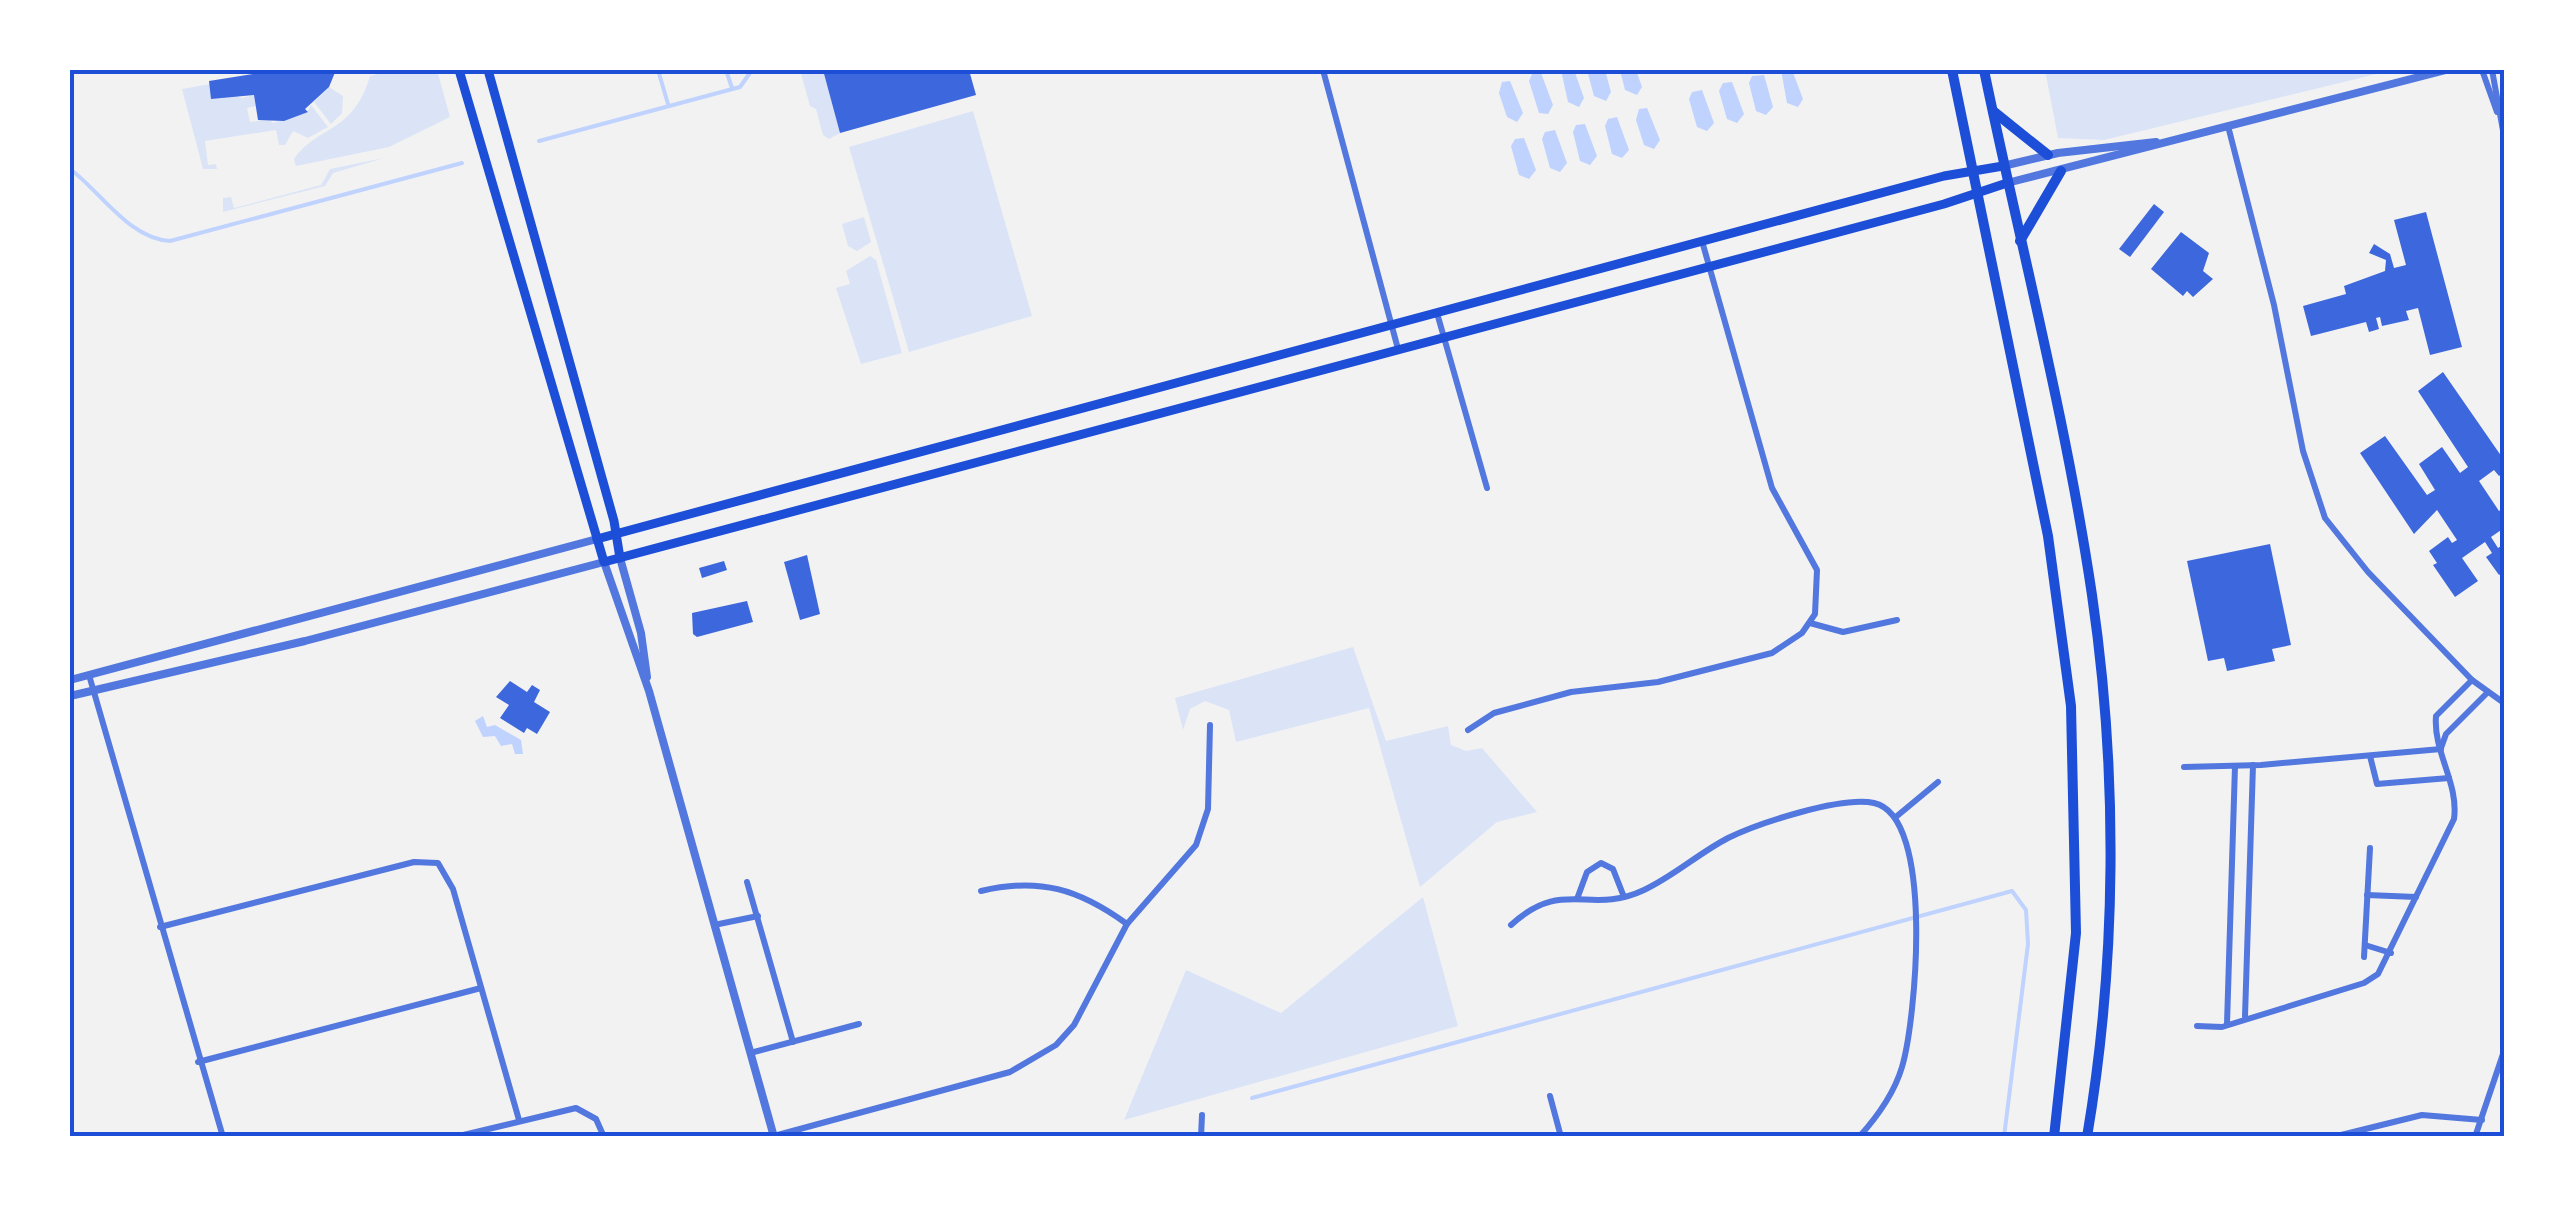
<svg xmlns="http://www.w3.org/2000/svg" width="2574" height="1207" viewBox="0 0 2574 1207" font-family="Roboto,sans-serif">
<rect width="100%" height="100%" fill="#f2f2f2"/>
<g fill="#dbe4f7">
<path d="M 390,70 L 437,70 L 450,117 L 389,147 L 296,166 L 294,159 C 318,125 353,134 370,76 Z"/>
<polygon points="800,70 823,70 840,133 829,139 823,135 816,109 810,106"/>
<polygon points="2045,70 2393,70 2104,140 2058,138"/>
<polygon points="210,84 241,98 254,95 256,106 247,108 250,122 271,119 272,123 307,112 311,105 328,127 308,138 293,131 285,145 279,145 276,130 205,141 208,165 216,164 217,169 203,169 182,89"/>
<polygon points="329,87 343,96 342,113 331,124 314,102"/>
<polygon points="973,111 1032,316 909,352 849,147"/>
<polygon points="384,158 333,173 325,186 223,212 223,198 231,197 234,208 321,185 330,169"/>
<polygon points="864,217 871,242 857,251 848,246 842,224"/>
<polygon points="870,256 876,260 902,353 861,364 836,288 850,284 846,271"/>
<polygon points="1353,647 1386,741 1448,726 1451,745 1466,751 1482,748 1537,812 1497,822 1420,887 1369,708 1236,742 1229,710 1205,701 1190,709 1183,730 1175,698"/>
<polygon points="1423,897 1458,1026 1124,1120 1186,970 1281,1013"/>
</g>
<g fill="#bfd3fe">
<polygon points="1561,70 1574,70 1584,98 1579,107 1568,102"/>
<polygon points="1587,70 1605,70 1611,92 1606,101 1594,96"/>
<polygon points="1620,70 1636,70 1642,87 1637,95 1625,90"/>
<polygon points="1781,70 1792,70 1803,99 1798,107 1787,103"/>
<polygon points="1541,73 1553,105 1548,114 1539,113 1529,81 1532,74"/>
<polygon points="1764,75 1773,107 1766,115 1756,111 1749,83 1752,76"/>
<polygon points="1510,81 1523,113 1517,122 1507,117 1499,93 1502,82"/>
<polygon points="1732,82 1744,114 1737,123 1727,119 1719,91 1723,83"/>
<polygon points="1702,90 1714,123 1707,131 1697,127 1689,99 1692,92"/>
<polygon points="1647,108 1660,140 1654,149 1644,145 1636,120 1639,109"/>
<polygon points="1617,117 1629,150 1622,158 1612,154 1605,126 1608,119"/>
<polygon points="1585,124 1597,156 1590,165 1580,161 1573,132 1576,125"/>
<polygon points="1555,130 1567,163 1560,172 1550,168 1542,139 1545,132"/>
<polygon points="1524,138 1536,170 1529,179 1519,175 1511,146 1515,139"/>
<polygon points="483,716 487,727 495,725 521,740 523,754 515,754 512,744 501,746 495,736 483,737 475,721"/>
</g>
<g fill="none" stroke-linecap="round" stroke-linejoin="round">
<g stroke="#bfd3fe" stroke-width="4">
<polyline points="658,70 668,104"/>
<polyline points="726,70 732,88"/>
<polyline points="539,141 740,87 752,70"/>
<path d="M 70,169 C 100,191 129,239 170,241 L 462,163"/>
<polyline points="1252,1098 2012,891 2026,910 2028,944 2004,1137"/>
</g>
</g>
<g fill="#3d67dc">
<polygon points="279,70 336,70 329,87 305,109 308,112 284,121 258,120 254,95 211,99 209,81"/>
<polygon points="823,70 969,70 976,95 840,133"/>
<polygon points="2154,204 2164,212 2130,257 2119,249"/>
<polygon points="2426,212 2462,347 2430,355 2418,308 2406,311 2409,320 2382,326 2380,317 2376,318 2379,329 2369,332 2366,322 2311,336 2303,306 2346,294 2344,286 2385,271 2386,260 2369,253 2374,244 2390,254 2394,268 2406,265 2394,220"/>
<polygon points="2181,232 2209,253 2203,271 2213,279 2193,297 2187,291 2183,296 2151,269"/>
<polygon points="2443,372 2504,460 2504,472 2499,476 2494,470 2479,481 2499,511 2504,508 2504,528 2491,537 2498,548 2504,544 2504,572 2499,575 2486,557 2492,553 2485,542 2462,558 2478,581 2455,597 2433,565 2437,563 2429,551 2448,537 2452,543 2457,540 2437,510 2414,534 2360,453 2385,436 2427,495 2435,490 2419,464 2442,447 2460,473 2468,467 2418,391"/>
<polygon points="2270,544 2291,645 2272,649 2275,661 2227,671 2224,658 2208,661 2187,561"/>
<polygon points="807,555 820,614 800,620 784,562"/>
<polygon points="724,561 727,570 702,578 699,568"/>
<polygon points="747,601 753,622 697,637 693,634 692,613"/>
<polygon points="510,681 527,692 532,685 540,690 534,702 550,712 537,734 527,728 524,733 500,718 509,705 496,697"/>
</g>
<g fill="none" stroke-linecap="round" stroke-linejoin="round">
<g stroke="#5277de" stroke-width="6">
<polyline points="1323,70 1398,349"/>
<polyline points="2482,70 2497,112"/>
<polyline points="2492,70 2504,136"/>
<polyline points="2228,126 2274,305 2303,451 2325,518 2368,572 2472,680 2504,703"/>
<polyline points="1437,313 1487,488"/>
<polyline points="1810,623 1843,632 1897,620"/>
<polyline points="89,675 223,1137"/>
<polyline points="1468,730 1494,713 1571,692 1658,682 1772,653 1802,633 1815,614 1817,570 1772,488 1702,241"/>
<polyline points="2441,748 2446,734 2487,693"/>
<polyline points="2370,756 2377,784 2449,778"/>
<polyline points="2184,767 2261,765 2441,749"/>
<polyline points="1897,816 1938,782"/>
<polyline points="747,882 793,1042"/>
<path d="M 981,891 C 1039,877 1079,889 1127,924"/>
<polyline points="2367,895 2416,897"/>
<polyline points="1577,899 1587,872 1601,863 1613,869 1624,897"/>
<polyline points="714,925 758,916"/>
<path d="M 1511,925 C 1563,877 1589,916 1644,890 C 1674,876 1699,853 1728,838 C 1759,823 1841,796 1874,803 C 1935,816 1916,1020 1902,1067 C 1894,1094 1878,1116 1859,1137"/>
<polyline points="160,927 414,862 438,863 453,889 519,1120"/>
<polyline points="2365,945 2391,953"/>
<polyline points="2364,957 2370,848"/>
<polyline points="2245,1016 2253,765"/>
<polyline points="2227,1024 2235,766"/>
<path d="M 2197,1026 L 2222,1027 L 2364,983 L 2378,974 L 2454,819 C 2459,783 2433,752 2436,716 L 2472,680"/>
<polyline points="750,1053 859,1024"/>
<polyline points="198,1062 481,988"/>
<polyline points="1550,1096 1561,1137"/>
<polyline points="774,1136 1010,1072 1056,1045 1074,1025 1127,924 1196,845 1208,809 1210,725"/>
<polyline points="455,1137 576,1108 596,1119 604,1137"/>
<polyline points="1201,1137 1202,1115"/>
<polyline points="2333,1137 2422,1115 2482,1120"/>
<polyline points="2475,1137 2504,1051"/>
</g>
<g stroke="#5277de" stroke-width="8">
<polyline points="2003,166 2058,153 2156,142"/>
<polyline points="2007,183 2446,70"/>
<polyline points="620,558 641,633 647,677"/>
<polyline points="70,680 597,539"/>
<polyline points="70,696 305,641 604,562 649,691 774,1137"/>
</g>
<g stroke="#1d4ed8" stroke-width="9">
<polyline points="459,70 604,562 1944,204 2007,183"/>
<polyline points="488,70 614,521 620,558"/>
<polyline points="597,539 1944,176 2003,166"/>
</g>
<g stroke="#1d4ed8" stroke-width="10">
<polyline points="1952,70 2048,536 2071,706 2076,933 2054,1137"/>
<path d="M 1984,70 C 2020,244 2066,419 2092,595 C 2118,773 2117,960 2087,1137"/>
<polyline points="1993,111 2048,155"/>
<polyline points="2020,241 2061,171"/>
</g>
</g>
<rect width="2574" height="1207" fill="none" stroke="#ffffff" stroke-width="145"/>
<rect x="72" y="72" width="2430" height="1062" fill="none" stroke="#1d4ed8" stroke-width="4"/>
</svg>
